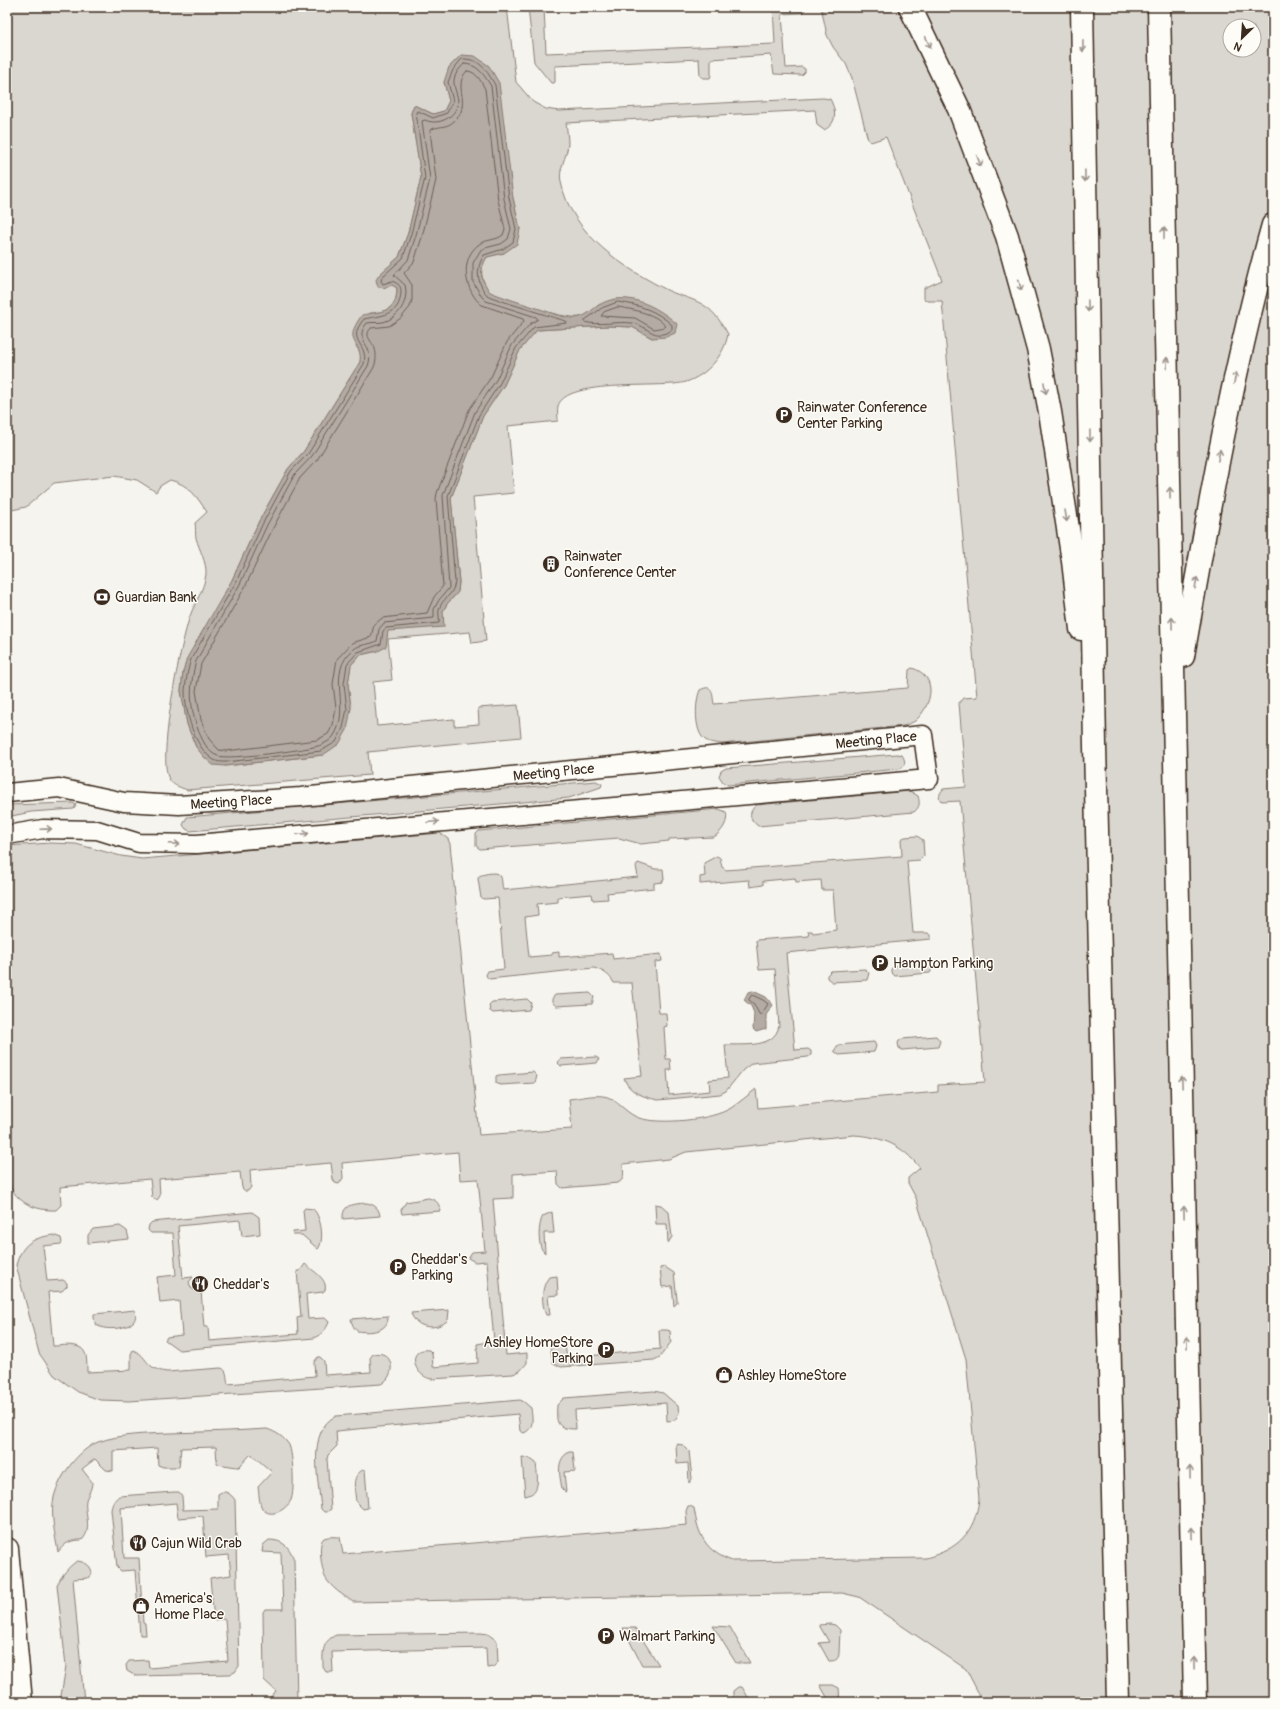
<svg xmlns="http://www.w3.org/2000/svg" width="1280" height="1709" viewBox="0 0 1280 1709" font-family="Pangolin,sans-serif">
<rect width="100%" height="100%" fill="#f5f4ee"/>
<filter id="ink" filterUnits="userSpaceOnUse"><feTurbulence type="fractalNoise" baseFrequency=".025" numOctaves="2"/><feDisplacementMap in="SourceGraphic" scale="8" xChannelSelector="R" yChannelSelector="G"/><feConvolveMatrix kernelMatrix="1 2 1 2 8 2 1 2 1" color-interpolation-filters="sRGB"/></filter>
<g filter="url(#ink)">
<g fill="#dad6d0" stroke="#8a8077" fill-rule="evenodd">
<path d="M 7,7 L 507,7 L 516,82 L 533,102 L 546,109 L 559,111 L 823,98 L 830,99 C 836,110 838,123 824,130 L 817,125 L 815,110 L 566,123 C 567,130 568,137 568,144 C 567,158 558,168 561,182 C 571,234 625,269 669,291 C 680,296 695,299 705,306 C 715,312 722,324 728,334 C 724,356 707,375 686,382 C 662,389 566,378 558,406 C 557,410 558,417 558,421 L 508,426 L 514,493 L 473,497 L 486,641 L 472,643 L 470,632 L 388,639 L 392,680 L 373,682 L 377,726 L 454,719 L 454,726 L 479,724 L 478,708 L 518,705 L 521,737 L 368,752 L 370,775 L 187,790 C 180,787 173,786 169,779 C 157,758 181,642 190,616 C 195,602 204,590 206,574 C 207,563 199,549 196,538 C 195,533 196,528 195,523 L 207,512 C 196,496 190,485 170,480 L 160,486 L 156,492 L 137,480 L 114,476 L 54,483 L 26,507 L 7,511 ZM 444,82 L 513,198 L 520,229 L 504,253 L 487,257 C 478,272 481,278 490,293 C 509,299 569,323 585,316 C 590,313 595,308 600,304 L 652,338 L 633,327 L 608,326 L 537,330 L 520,350 L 504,385 L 483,416 L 451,498 L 459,582 L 458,592 L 447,604 L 443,611 L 387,631 L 378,651 L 360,655 L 351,665 L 348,684 L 351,708 L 323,755 L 225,766 L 196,747 L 191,735 L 187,724 L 181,691 L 183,672 L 232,580 L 259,521 L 288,469 L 304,451 L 360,362 L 361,354 L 356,346 L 370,313 C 388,312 397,307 397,288 L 392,285 L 384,288 L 379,275 L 399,257 L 408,233 L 421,177 L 411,113 L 414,105 L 433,114 L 444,111 L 449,101 Z"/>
<polygon points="528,7 544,7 546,53 775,44 773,7 805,7 805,10 802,13 782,14 786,68 802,67 805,69 805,72 802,75 774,74 771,55 711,59 711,75 710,78 703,78 700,76 699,59 555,66 555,82 554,83 551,83 534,62"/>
<path d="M 821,7 L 1273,7 L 1273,1702 L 979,1702 L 979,1694 L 966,1669 L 859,1597 L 842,1593 L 353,1602 C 343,1595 331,1588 325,1577 C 322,1570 317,1543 324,1538 C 328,1536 336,1537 340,1537 L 343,1554 L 687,1525 L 686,1511 L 688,1506 L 690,1506 L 694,1508 C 698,1535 705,1551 732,1561 L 926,1558 C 958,1549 975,1533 979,1499 L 966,1359 L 916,1198 L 908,1183 L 908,1178 L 920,1168 C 902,1145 883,1137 854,1135 L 686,1152 L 669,1159 L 623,1164 C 623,1171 626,1179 618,1183 L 562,1188 L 558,1184 L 557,1171 L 513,1174 L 513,1198 L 493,1199 L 506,1355 L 527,1353 L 527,1363 L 520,1371 L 513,1374 L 431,1379 C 412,1375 407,1347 429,1350 L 432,1353 L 433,1367 L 478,1363 L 477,1344 L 494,1341 L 487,1261 L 475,1262 L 468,1258 L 472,1252 L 485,1251 L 478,1179 L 460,1180 L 458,1152 L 342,1163 L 343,1178 L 339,1184 L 335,1183 L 333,1179 L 331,1163 L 250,1170 L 251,1187 L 248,1191 L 245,1191 L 242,1188 L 240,1172 L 159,1179 L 160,1196 L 157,1200 L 152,1197 L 150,1179 L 60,1187 L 61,1205 L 56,1210 C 37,1211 15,1203 9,1182 C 7,1175 8,1167 7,1160 L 7,846 L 50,843 L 76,844 L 121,856 L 142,859 L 440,833 L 448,839 L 450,844 L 479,1135 L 572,1129 L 569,1099 C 581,1098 601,1092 612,1099 C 621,1105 628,1114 639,1118 C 661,1125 712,1120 731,1108 C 740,1102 748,1095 756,1089 L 758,1108 L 938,1092 L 938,1085 L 985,1082 L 960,801 L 942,802 C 937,798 940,793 943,789 L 966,787 L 959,703 L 963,698 L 977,697 L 942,301 L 928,301 L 924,299 L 924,288 L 942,280 L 886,137 L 871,142 L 868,140 L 852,78 L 846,64 L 833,47 L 827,35 ZM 1230,26 L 1254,26 L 1254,50 L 1230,50 Z"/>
<path d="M 912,668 C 939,676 932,706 915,721 C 911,723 907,725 903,726 L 722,744 C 716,743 709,743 704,739 C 694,730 695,701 700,690 C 714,683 712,694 714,704 L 908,688 L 909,670 Z"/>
<path d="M 897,754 L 902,755 C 906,761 906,766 899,769 L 728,785 L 723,782 L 719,776 L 721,771 L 726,768 Z"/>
<polygon points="596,781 602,784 601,787 569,798 190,831 186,829 183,825 187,817"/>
<path d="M 910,791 L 918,796 C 920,803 920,807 914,812 L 758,826 C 749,819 748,813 756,805 Z"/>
<polygon points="73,803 76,805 74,809 31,812 7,817 7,805"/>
<path d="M 719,809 L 726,812 C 729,821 722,832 714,837 L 669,839 L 669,841 L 641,844 L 619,838 L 480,849 L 476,846 L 476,834 L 479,831 Z"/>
<path d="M 917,836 L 923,840 L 924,856 L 920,860 L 907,861 L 913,933 L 928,933 L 931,935 L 931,939 L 786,953 L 795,1050 L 808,1049 L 811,1051 L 811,1055 L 808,1057 L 752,1063 L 743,1070 L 726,1091 L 720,1094 L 658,1100 C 644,1097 628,1092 624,1078 L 642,1076 L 632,983 L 614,983 C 609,974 603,971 594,968 L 489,979 L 487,977 L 486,975 L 488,971 L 504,969 L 498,898 L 484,899 L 481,898 L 478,879 L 479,876 C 484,874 498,870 501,877 C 502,880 502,886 503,890 L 638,877 L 636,866 L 638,863 L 655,869 L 663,869 L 664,880 L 662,880 L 663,882 L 654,883 L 654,888 L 607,893 L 608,899 L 593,900 L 592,894 L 558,897 L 558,902 L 537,904 L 538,915 L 525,917 L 529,957 L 552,955 L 552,953 L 559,952 L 559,957 L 612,953 L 613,959 L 661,954 L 662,961 L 655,962 L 659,1013 L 666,1013 L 667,1026 L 664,1027 L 666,1059 L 670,1059 L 671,1070 L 667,1070 L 669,1095 L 710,1091 L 709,1080 L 728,1078 L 725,1045 C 744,1044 774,1049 779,1026 L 775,969 L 759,970 L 756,940 L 809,936 L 808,931 L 812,931 L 813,933 L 836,930 L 833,890 L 822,890 L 821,880 L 796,882 L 795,878 L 763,881 L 763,885 L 750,887 L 749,880 L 700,884 L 700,877 L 705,876 L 704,863 L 717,856 L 720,858 L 722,867 L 726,870 L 902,856 L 901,839 L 905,837 Z"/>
<polygon points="929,963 933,967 930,973 895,976 891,972 891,969 894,966"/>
<polygon points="865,969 869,973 867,980 832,982 827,978 827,975 831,971"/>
<polygon points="590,993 594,997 592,1004 556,1006 552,1002 552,999 555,995"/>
<polygon points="527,999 531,1003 529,1010 493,1013 490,1011 489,1005 492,1002"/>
<polygon points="936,1036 940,1041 938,1047 902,1050 899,1048 898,1043 899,1041 902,1039"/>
<polygon points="874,1042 876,1046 874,1052 839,1055 834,1051 838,1045"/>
<polygon points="596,1057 599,1059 597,1063 561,1066 558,1063 560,1059"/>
<polygon points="533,1072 537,1076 535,1083 500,1085 496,1083 496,1076 499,1075"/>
<path d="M 428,1198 C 435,1199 440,1203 440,1211 L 402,1214 L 401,1210 L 406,1202 Z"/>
<path d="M 367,1203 C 375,1205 379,1208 380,1216 L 343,1219 C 342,1203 355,1204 367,1203 Z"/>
<polygon points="655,1204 661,1205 669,1212 672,1237 668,1243 667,1224 656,1224"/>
<path d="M 305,1208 L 313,1209 C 321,1216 325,1240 318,1249 L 302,1235 L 293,1235 L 293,1232 L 305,1231 L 303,1210 Z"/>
<path d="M 252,1212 L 259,1217 L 260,1234 L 242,1236 L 240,1220 L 178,1226 L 183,1278 L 193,1277 L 189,1282 L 191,1288 L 196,1291 L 201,1291 L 204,1327 L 208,1327 L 209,1341 L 298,1334 L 297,1318 L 301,1317 L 297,1271 L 300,1271 L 305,1264 C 313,1271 328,1279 325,1290 L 323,1292 L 306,1294 L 308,1319 L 325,1318 L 329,1322 C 326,1330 322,1334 314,1338 L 179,1350 L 165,1340 L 167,1337 L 182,1335 L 179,1301 L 160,1303 L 157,1277 L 176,1275 L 173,1233 L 151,1233 L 148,1230 L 149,1225 L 152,1222 Z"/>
<path d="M 552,1212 L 554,1233 L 544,1233 L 545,1253 C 537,1248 538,1224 543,1216 Z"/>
<polygon points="120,1226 127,1231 129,1239 88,1243 88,1235 93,1229"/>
<path d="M 53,1235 L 61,1238 L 62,1243 L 61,1244 L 43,1246 L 47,1281 L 63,1280 L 67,1283 L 67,1286 L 62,1291 L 48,1292 L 53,1346 C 63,1346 83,1341 86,1356 C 87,1361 87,1367 87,1372 L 131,1370 L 131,1354 L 133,1350 C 148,1355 144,1369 167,1372 L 221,1368 C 228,1370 226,1377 228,1384 L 315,1376 L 314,1362 L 318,1357 L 320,1357 L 324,1361 L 325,1375 L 371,1372 L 370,1358 L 373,1354 C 394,1349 397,1376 381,1384 L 129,1401 L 100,1400 L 78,1392 L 54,1375 L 39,1353 L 16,1265 C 22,1244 32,1238 53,1235 Z"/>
<polygon points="665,1267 674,1273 677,1299 677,1303 674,1306 672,1286 662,1287 660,1268"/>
<path d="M 557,1276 L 558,1295 L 548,1296 L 550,1315 L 546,1315 C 541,1304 541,1286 549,1277 Z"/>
<path d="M 135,1310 C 136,1315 136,1319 133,1322 C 128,1329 100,1332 95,1323 C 94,1320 94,1316 94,1314 Z"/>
<path d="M 449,1310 L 448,1320 C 437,1331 416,1329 411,1313 Z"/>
<path d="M 388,1316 C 389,1332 370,1333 357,1331 C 353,1327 352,1324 351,1319 Z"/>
<polygon points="659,1330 667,1330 670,1331 671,1342 660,1357 654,1360 561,1367 553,1363 550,1345 555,1340 564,1339 567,1358 660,1349"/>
<path d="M 654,1391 L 663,1393 L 678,1406 L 679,1413 L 675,1420 L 667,1421 L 666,1403 L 575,1410 L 576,1429 C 556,1429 556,1423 557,1405 L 564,1398 Z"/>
<path d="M 520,1400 L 524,1402 L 531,1408 C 532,1418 535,1428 524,1433 L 520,1431 L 518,1414 L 336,1431 L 337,1446 L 328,1455 L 327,1459 L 331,1509 L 327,1512 L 324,1512 L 321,1509 C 319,1482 306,1430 336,1416 Z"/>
<path d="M 267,1429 C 276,1432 284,1437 289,1445 C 293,1454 295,1491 291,1500 C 287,1509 270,1520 262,1508 C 259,1503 259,1493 258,1487 L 272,1472 L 251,1454 L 239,1467 L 237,1467 L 217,1464 L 216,1447 L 181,1448 L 179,1467 L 163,1467 L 158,1465 L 157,1448 L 113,1451 L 113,1471 L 106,1470 L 95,1459 L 82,1469 L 92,1482 C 92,1489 88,1494 86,1500 C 84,1514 93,1529 82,1540 C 70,1540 65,1543 58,1552 C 55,1534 50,1515 54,1497 C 59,1477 78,1450 98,1442 C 121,1434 146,1434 170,1433 C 203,1432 235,1431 267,1429 Z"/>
<polygon points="676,1444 683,1445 689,1451 692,1479 689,1483 688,1463 677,1464"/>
<path d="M 569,1452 L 573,1452 L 575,1471 L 564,1472 L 566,1492 L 564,1491 L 562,1489 C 560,1476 555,1460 569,1452 Z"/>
<path d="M 522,1457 L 529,1458 L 536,1463 C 537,1476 542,1493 525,1496 Z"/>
<path d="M 365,1469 L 368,1508 L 363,1509 L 356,1502 C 355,1489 350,1475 365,1469 Z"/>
<path d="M 174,1492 L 179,1492 L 182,1496 L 183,1510 L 218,1509 L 218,1494 C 225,1489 231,1494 235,1500 L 239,1666 L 235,1672 L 230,1674 L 136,1676 L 127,1671 L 126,1665 L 129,1661 L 148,1660 L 149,1668 L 228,1661 L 225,1619 L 214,1620 L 210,1578 L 231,1575 L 229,1555 L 206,1557 L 203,1516 L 178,1518 L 176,1503 L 121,1508 L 124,1558 L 139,1558 L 143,1623 L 145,1624 L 146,1635 L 140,1635 L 135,1570 L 121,1571 L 117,1567 L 111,1510 C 112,1504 114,1500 119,1496 Z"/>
<path d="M 269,1540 C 283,1540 290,1547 294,1560 L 297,1702 L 266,1702 L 276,1691 L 264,1680 L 263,1612 L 265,1609 L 283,1609 L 281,1553 L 262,1552 L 263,1545 Z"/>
<path d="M 77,1561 C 85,1562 91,1565 92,1573 L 88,1578 L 73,1579 L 84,1702 L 60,1702 L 66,1666 L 57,1585 C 62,1575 68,1567 77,1561 Z"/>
<path d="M 830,1624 L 835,1625 L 840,1630 L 839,1654 C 838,1660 835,1661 829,1661 L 819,1643 L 829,1642 L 819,1625 Z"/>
<polygon points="713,1626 730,1627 750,1663 736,1663"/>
<polygon points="623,1628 635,1628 659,1665 642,1665"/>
<path d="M 481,1633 L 488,1634 L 497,1641 L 498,1662 L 493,1667 L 487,1668 L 486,1648 L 332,1652 L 333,1672 L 326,1672 L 323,1667 C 323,1653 321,1642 336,1635 Z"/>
<polygon points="820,1685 833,1685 839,1688 840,1702 830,1702"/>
<polygon points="738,1687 742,1687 751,1702 733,1702 733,1691"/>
</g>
<g fill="#b4aca4" stroke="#84786e">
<path d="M 461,55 L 475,56 L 489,66 L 499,83 L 513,198 L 520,229 L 517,244 L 504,253 L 487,257 C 478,272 481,279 490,292 C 505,298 521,303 537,308 C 549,312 563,318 575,318 C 586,317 591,310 599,305 C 625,289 657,306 677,324 L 675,333 L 666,337 L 652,338 L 632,327 L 608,326 L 537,330 L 520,350 L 504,385 L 483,416 L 451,498 L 459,582 L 458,592 L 447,604 L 443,611 L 444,627 L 388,631 L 386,647 L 378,651 L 360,655 L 351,665 L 348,684 L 351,708 L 347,730 L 339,744 L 323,755 L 225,766 L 213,765 L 204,757 L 196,747 L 187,724 L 181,691 L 183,672 L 187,658 L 232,580 L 259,521 L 288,469 L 304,451 L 360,362 C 363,340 341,344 362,315 C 381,311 397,314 397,288 L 392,285 L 384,288 L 378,287 L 376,280 L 379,275 L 399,257 L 408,233 L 421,177 L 411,113 L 414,105 L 433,114 L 444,111 L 449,101 L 444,82 L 449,67 Z"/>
<polygon points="753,991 766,997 773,1005 766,1015 766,1029 756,1032 753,1029 754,1013 751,1006 744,1000 748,992"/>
</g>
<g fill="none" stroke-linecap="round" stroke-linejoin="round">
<g stroke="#6b5e54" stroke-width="1">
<path d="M 462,59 C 480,58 487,71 495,85 L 509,198 L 516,229 L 513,242 L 503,249 L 484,255 C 476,268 476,282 487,295 C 490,298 558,319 566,321 L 567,323 L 534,327 L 516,348 L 500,383 L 479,415 L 448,496 L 455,582 C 453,597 442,597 439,610 C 438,614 440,619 439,623 L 386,628 L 383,631 L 381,644 L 358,652 L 347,664 L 344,684 L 347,709 L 343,728 L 336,742 L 321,751 L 226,762 C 222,762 217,762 214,760 C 194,748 185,711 185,690 C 186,679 188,669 191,659 L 236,582 L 263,523 L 291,471 L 308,454 L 364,364 C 369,342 345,342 364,319 C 381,315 400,317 401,292 C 401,286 399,284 392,281 L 383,284 L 381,281 L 382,277 L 403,258 L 411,234 L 425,178 L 416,112 L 418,111 L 433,118 L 447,113 L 453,101 L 448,82 L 453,70 Z"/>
<path d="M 464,64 C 478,64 484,75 491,86 L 504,199 L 511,229 L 508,239 L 501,244 L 485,248 L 480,251 L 473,263 L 473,282 L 482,297 L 486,301 L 536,317 L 538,319 L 530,324 L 512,345 L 496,380 L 475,412 L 443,495 L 449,588 L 439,600 L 434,609 L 434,618 L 384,623 L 379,629 L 377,641 C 370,645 360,644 354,649 C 324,673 353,709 333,737 C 330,741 322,745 318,746 C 303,750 230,760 218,756 C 207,753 201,737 197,727 C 189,705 190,683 196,661 L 240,584 L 267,525 L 295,474 L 312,456 L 368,366 C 376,344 352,341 367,323 C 372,322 378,323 383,322 C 399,318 409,301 405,285 L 394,275 L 408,260 L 416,235 L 430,179 L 422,121 L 425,120 C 438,126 456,118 458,102 C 458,95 454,89 454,83 C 453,76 459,69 464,64 Z"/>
<path d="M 467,71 C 476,71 481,81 485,89 L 498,200 L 505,229 L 503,235 C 496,241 485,239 478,245 C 459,260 465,292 482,305 L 523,319 L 524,321 L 507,342 L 491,377 L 469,410 L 437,493 L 436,499 L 443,586 L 434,597 L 427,613 L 382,618 L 374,625 L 371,637 L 352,643 L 337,659 L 333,684 L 336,708 L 333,725 L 328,734 L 317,740 L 226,751 L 219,750 L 209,739 L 201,720 L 196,691 L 201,664 L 245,587 L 273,528 L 300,478 L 317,460 L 373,369 C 376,364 377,355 375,349 C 373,341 363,337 371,328 L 389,326 L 401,318 L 410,307 L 412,300 L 412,285 L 404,273 L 414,262 L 422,237 L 436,180 L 430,130 C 436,126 447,128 453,122 C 474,105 451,86 467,71 Z"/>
<path d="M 618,302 C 639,305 656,310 672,325 L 672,330 C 653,342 648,325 632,323 C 619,321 596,326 585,322 L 585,320 L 602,308 Z"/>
<path d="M 618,307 C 631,309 660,314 665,327 L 654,329 L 635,318 L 601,316 L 604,312 Z"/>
<polygon points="752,995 763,1000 768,1004 761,1015 759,1014 754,1004 749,1000"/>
</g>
<g stroke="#3b2a1e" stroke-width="21">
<g id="minor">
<path id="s1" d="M 7,793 L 59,788 L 124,802 L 179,805 L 301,797 L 923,735 L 929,779 L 197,844 L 139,843 L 97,830 L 43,829 L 7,835"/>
</g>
</g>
<g stroke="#3b2a1e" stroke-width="25">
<polyline id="tertiary" points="7,1549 21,1702"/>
</g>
<g stroke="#3b2a1e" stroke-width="25">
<g id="motorway">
<polyline points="910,7 959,109 1007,236 1038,349 1050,412 1073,561 1081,629"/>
<polyline points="1082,7 1095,746 1118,1702"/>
<polyline points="1159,7 1195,1702"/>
<path d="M 1183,656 C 1208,512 1233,367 1273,225"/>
</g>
</g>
<use href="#minor" stroke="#fdfcf7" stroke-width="18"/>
<use href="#tertiary" stroke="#fdfcf7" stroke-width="22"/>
<use href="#motorway" stroke="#fdfcf7" stroke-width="22"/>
</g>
<defs><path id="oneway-shaft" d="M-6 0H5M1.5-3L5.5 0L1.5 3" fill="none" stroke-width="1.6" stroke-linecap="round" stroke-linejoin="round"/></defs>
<g stroke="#9c938a">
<use href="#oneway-shaft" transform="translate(928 42) rotate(65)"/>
<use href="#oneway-shaft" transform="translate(1083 46) rotate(89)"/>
<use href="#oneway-shaft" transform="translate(979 161) rotate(69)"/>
<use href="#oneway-shaft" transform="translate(1085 176) rotate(89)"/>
<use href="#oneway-shaft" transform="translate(1164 233) rotate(-91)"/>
<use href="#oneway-shaft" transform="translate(1020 285) rotate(75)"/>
<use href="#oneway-shaft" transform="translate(1088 306) rotate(89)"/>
<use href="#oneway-shaft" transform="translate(1167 363) rotate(-91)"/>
<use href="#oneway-shaft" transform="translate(1235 378) rotate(-78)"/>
<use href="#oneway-shaft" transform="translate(1045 388) rotate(79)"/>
<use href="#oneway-shaft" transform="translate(1090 436) rotate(89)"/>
<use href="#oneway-shaft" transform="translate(1219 455) rotate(-79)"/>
<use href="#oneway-shaft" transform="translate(1170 493) rotate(-91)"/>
<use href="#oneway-shaft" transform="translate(1066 516) rotate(81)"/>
<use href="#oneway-shaft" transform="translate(1196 583) rotate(-80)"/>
<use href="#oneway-shaft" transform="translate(1172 623) rotate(-91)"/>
<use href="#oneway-shaft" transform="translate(433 822) rotate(-5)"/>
<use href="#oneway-shaft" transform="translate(46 829) rotate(-2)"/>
<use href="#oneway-shaft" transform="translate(303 834) rotate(-5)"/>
<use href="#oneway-shaft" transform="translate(174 844) rotate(2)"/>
<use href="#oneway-shaft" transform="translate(1182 1082) rotate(-91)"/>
<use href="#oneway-shaft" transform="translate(1184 1212) rotate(-91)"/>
<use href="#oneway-shaft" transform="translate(1187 1342) rotate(-91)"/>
<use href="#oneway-shaft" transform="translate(1190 1472) rotate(-91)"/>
<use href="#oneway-shaft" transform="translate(1192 1533) rotate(-91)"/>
<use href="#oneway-shaft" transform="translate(1195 1663) rotate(-91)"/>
</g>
</g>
<defs>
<g id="parking-disc" transform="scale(0.9)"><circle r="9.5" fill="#3b2a1e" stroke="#fdfcf7"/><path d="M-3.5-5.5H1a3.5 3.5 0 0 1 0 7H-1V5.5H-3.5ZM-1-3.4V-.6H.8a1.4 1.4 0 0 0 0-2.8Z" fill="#fff"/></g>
<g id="building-disc" transform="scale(0.9)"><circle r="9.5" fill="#3b2a1e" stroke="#fdfcf7"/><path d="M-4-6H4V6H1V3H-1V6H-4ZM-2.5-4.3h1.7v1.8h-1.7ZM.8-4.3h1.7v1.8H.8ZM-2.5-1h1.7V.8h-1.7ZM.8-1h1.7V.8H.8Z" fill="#fff"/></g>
<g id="bank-disc" transform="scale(0.9)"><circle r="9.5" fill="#3b2a1e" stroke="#fdfcf7"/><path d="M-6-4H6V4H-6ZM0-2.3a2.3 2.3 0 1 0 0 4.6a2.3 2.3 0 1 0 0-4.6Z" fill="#fff"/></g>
<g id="restaurant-disc" transform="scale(0.9)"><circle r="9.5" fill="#3b2a1e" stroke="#fdfcf7"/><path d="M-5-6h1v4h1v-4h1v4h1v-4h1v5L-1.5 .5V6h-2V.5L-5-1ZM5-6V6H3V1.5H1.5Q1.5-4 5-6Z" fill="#fff"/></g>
<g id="shop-disc" transform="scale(0.9)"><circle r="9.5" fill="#3b2a1e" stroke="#fdfcf7"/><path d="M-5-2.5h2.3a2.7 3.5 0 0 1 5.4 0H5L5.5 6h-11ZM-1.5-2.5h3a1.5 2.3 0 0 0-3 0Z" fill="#fff"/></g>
</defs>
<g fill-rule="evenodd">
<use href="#parking-disc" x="784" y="415"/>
<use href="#building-disc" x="551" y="564"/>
<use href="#bank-disc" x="102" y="597"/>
<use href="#parking-disc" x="880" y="963"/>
<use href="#parking-disc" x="398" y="1267"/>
<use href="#restaurant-disc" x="200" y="1284"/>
<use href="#parking-disc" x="606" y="1350"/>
<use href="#shop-disc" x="724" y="1375"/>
<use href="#restaurant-disc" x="138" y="1543"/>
<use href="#shop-disc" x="141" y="1606"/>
<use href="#parking-disc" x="606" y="1636"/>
</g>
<g text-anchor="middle" stroke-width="3" stroke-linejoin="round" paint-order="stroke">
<g font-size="14" fill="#3b2a1e" stroke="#fdfcf7" text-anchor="start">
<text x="797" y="412">Rainwater Conference<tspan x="797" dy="16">Center Parking</tspan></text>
<text x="564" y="561">Rainwater<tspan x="564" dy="16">Conference Center</tspan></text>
<text x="115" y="602">Guardian Bank</text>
<text x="893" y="968">Hampton Parking</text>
<text x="411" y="1264">Cheddar's<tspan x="411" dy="16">Parking</tspan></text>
<text x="213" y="1289">Cheddar's</text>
<text x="593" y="1347" text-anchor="end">Ashley HomeStore<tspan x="593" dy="16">Parking</tspan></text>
<text x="737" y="1380">Ashley HomeStore</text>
<text x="151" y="1548">Cajun Wild Crab</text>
<text x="154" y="1603">America's<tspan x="154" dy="16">Home Place</tspan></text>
<text x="619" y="1641">Walmart Parking</text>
</g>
<g font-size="14" fill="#3b2a1e" stroke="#fdfcf7">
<text dy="5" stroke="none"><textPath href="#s1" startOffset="874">Meeting Place</textPath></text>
<text dy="5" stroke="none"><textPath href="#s1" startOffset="550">Meeting Place</textPath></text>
<text dy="5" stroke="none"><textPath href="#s1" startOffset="226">Meeting Place</textPath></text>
</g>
</g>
<rect width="1280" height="1709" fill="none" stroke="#fdfcf7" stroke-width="24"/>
<rect x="12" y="12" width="1256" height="1685" fill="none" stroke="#3b2a1e" stroke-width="1.5" filter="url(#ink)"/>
<g transform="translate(1242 38) rotate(205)"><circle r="19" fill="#fdfcf7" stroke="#afa8a0"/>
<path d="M0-3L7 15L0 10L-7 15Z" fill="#3b2a1e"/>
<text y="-6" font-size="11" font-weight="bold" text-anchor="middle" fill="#3b2a1e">N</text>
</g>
</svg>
